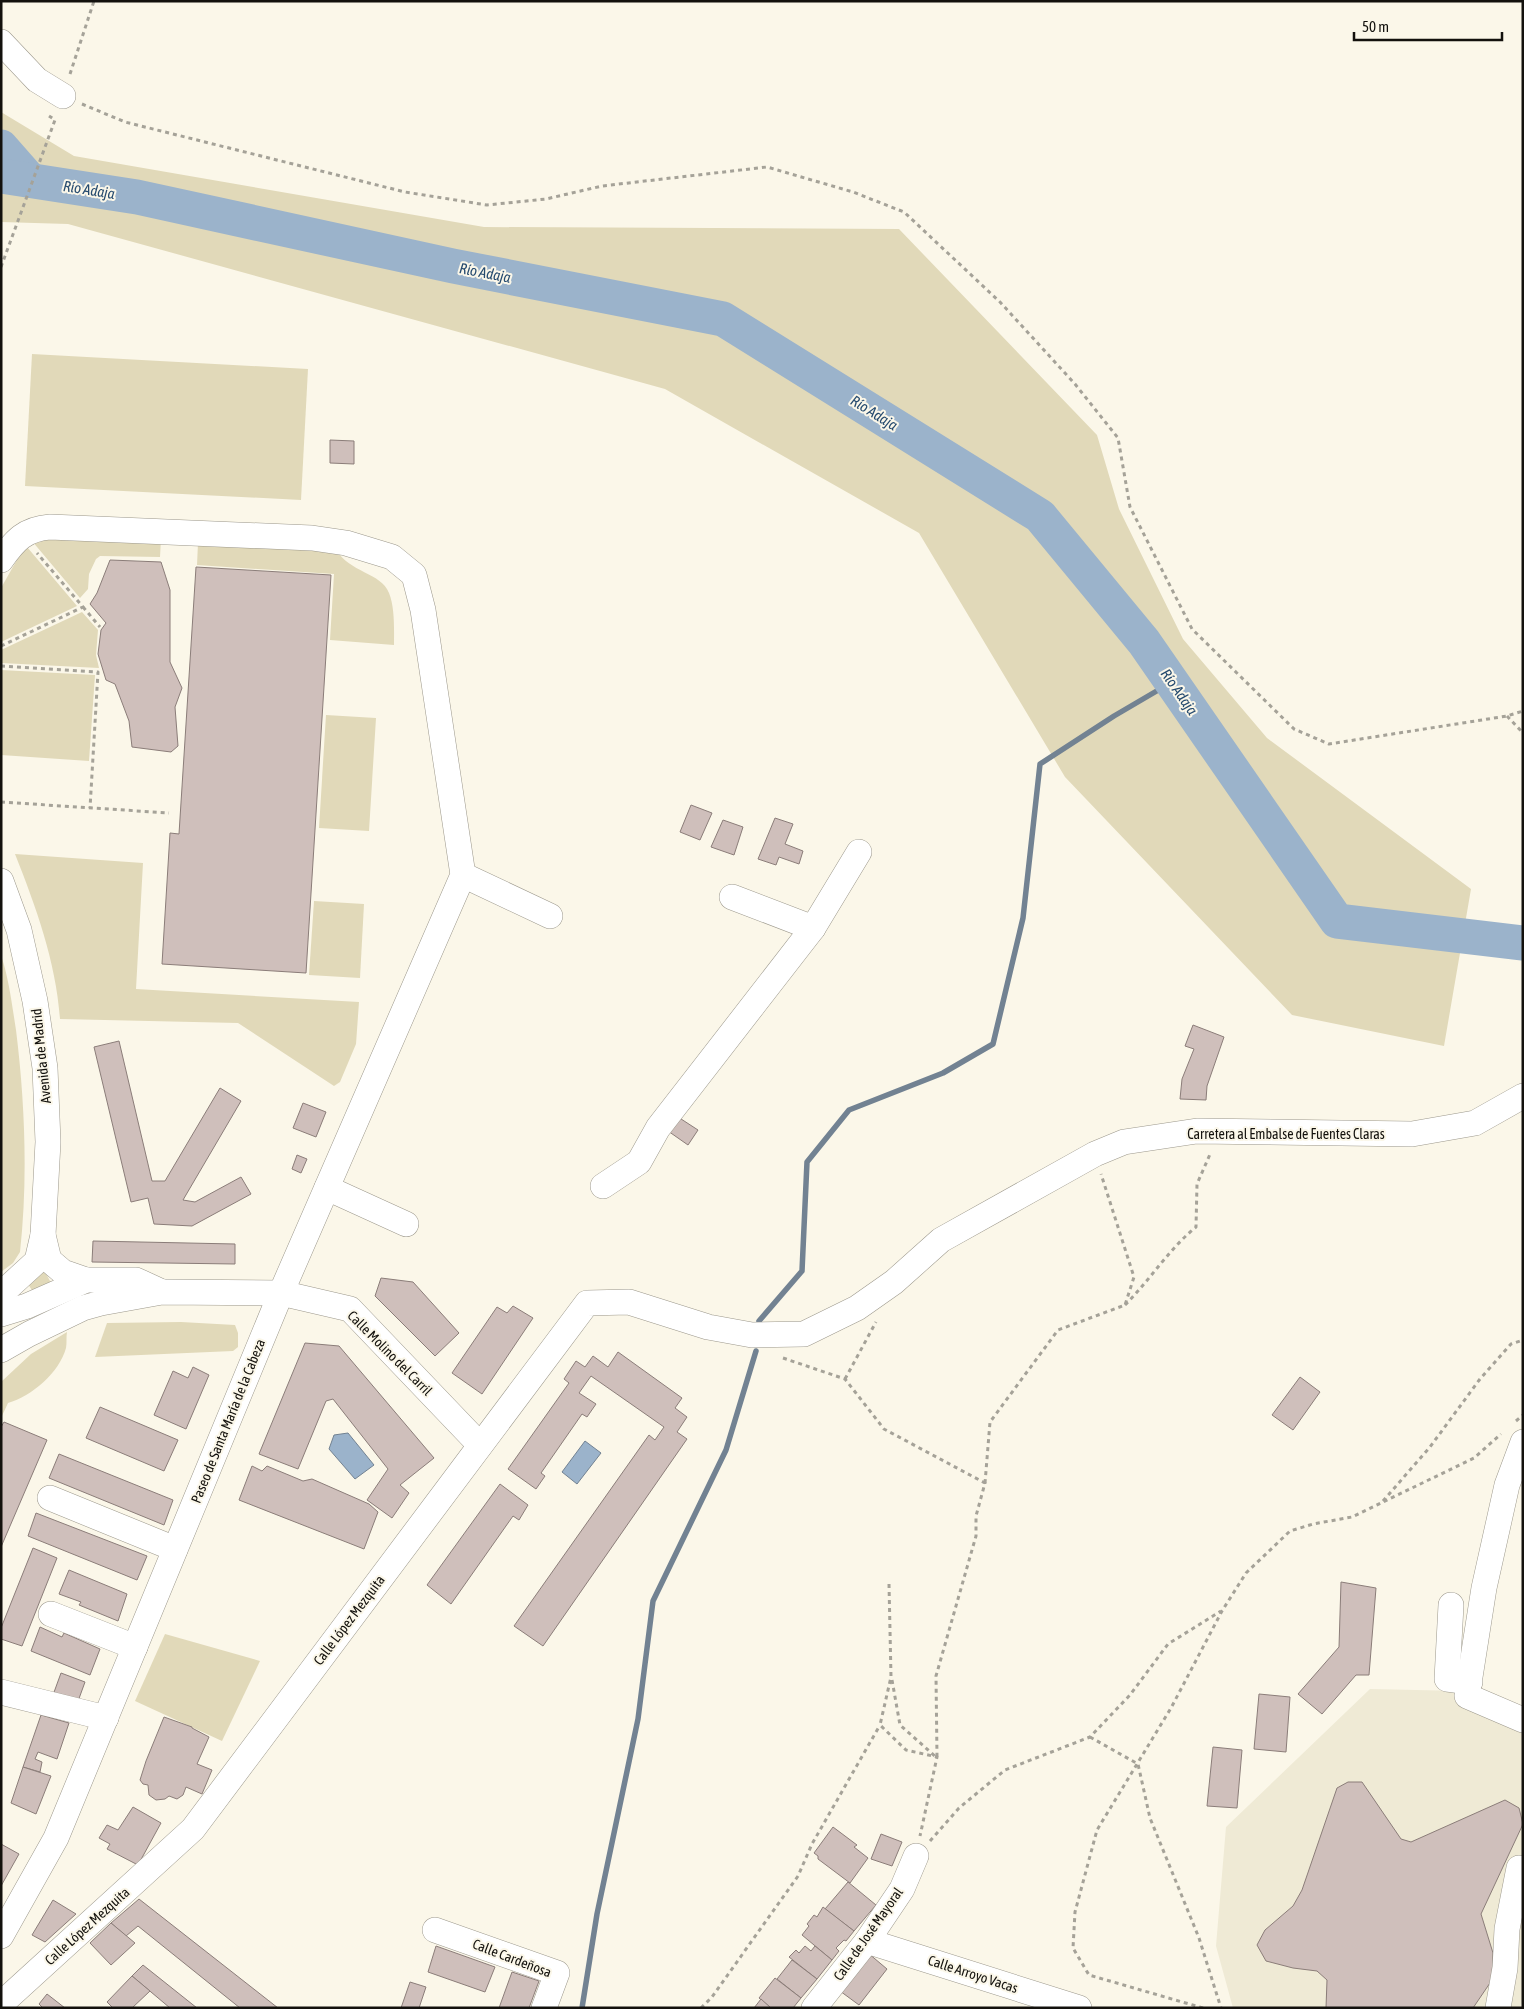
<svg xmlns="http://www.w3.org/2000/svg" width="1524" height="2009" viewBox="0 0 1524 2009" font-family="'Asap Condensed',sans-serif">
<rect width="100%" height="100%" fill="#fbf7e9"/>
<polygon fill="#efead5" points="1370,1689 1462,1691 1458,1704 1523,1733 1523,1999 1520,2008 1233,2008 1216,1946 1226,1827"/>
<g fill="#e1d9b9">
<polygon points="1,112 74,156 484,227 899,229 1097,435 1119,509 1183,639 1267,738 1471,889 1444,1046 1292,1015 1065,777 919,533 665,389 68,224 1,222"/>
<polygon points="32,354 308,369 301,500 25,486"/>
<polygon points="36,537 161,539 160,557 100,556 96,559 89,574 88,589 80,598 32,541"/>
<path d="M 198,543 L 336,549 C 349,573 381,572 389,593 C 395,608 394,629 394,645 L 330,640 L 334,574 L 197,565 Z"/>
<polygon points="27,547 77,606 1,642 1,588 18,558"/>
<polygon points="82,612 98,630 96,655 99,668 1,663 1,650"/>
<polygon points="1,670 95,675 89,761 1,755"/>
<polygon points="326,715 376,718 369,831 319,828"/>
<path d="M 15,854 L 143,863 L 136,989 L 359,1002 L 356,1044 L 340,1082 L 334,1086 L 238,1023 L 60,1019 C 56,962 36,907 15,854 Z"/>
<polygon points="314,901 364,904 360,978 309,975"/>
<path d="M 1,955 C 9,979 12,1005 16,1030 C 25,1102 28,1180 20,1252 L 13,1263 L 1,1272 Z"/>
<polygon points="42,1266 50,1281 57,1283 35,1295 28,1284"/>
<polygon points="181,1322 235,1325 238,1333 238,1347 233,1351 95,1357 107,1323"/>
<path d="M 67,1332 C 66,1337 67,1343 66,1348 C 59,1373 32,1396 8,1403 L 1,1418 L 1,1382 L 31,1354 Z"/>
<polygon points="165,1634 260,1661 222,1741 135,1701"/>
</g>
<g fill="#9bb3cb" stroke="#728292">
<polygon points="348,1433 374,1465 355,1479 329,1449 334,1435"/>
<polygon points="585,1441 601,1453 577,1484 562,1472"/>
</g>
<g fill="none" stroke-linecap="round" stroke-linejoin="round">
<g stroke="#728292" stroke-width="5.5">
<polyline points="759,1321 802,1271 807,1162 849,1110 943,1073 993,1044 1023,918 1040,764 1114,716 1172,682"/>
<polyline points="582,2008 597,1914 638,1719 653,1601 726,1450 756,1351"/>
</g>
<g stroke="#9bb3cb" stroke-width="35">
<polyline points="1,147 30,180"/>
<polyline points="1,176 137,197 453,266 723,319 1040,516 1144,642 1337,921 1523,943"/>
</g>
</g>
<g fill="#cfbfbb" stroke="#8b7d79">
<polygon points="330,440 354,441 354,464 330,463"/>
<polygon points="110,560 161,562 170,590 170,662 182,688 175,707 178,746 171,752 132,747 129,721 115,684 106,680 98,654 101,630 106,623 90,604 97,593"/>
<polygon points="196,567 331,575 306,973 162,964 170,833 179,834"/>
<polygon points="691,805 712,813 700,840 680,832"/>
<polygon points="775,818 793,824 785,844 803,851 799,864 779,857 776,865 758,859"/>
<polygon points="723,820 743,827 734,855 711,847"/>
<polygon points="1193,1025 1224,1037 1207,1086 1206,1100 1180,1099 1182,1079 1194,1049 1185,1046"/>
<polygon points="119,1041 152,1181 165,1181 220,1088 241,1101 183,1200 195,1202 241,1177 251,1194 192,1226 154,1224 148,1198 131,1202 94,1047"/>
<polygon points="303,1103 326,1112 316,1137 293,1128"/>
<polygon points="678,1117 698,1130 688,1145 668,1131"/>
<polygon points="297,1155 307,1159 301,1173 292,1169"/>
<polygon points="93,1241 235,1244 235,1264 92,1262"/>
<polygon points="381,1278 413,1282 459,1333 435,1356 375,1296"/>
<polygon points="513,1306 533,1318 482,1394 452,1373 497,1307 507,1313"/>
<polygon points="305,1343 339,1346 434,1458 400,1485 409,1493 392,1518 367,1500 388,1469 333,1399 326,1401 298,1469 259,1454"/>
<polygon points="618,1352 682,1398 675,1408 687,1417 677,1432 687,1439 543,1646 514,1626 649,1435 655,1440 664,1427 591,1376 579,1393 596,1404 587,1417 582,1414 541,1473 545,1476 536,1489 508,1469 569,1383 564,1379 576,1361 585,1367 593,1356 608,1367"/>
<polygon points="193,1367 209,1375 186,1429 154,1415 173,1371 188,1378"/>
<polygon points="1300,1377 1320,1392 1293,1430 1272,1415"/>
<polygon points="100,1407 178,1440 164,1471 86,1438"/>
<polygon points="4,1422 47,1440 1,1547 1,1427"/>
<polygon points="59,1454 173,1500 164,1525 49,1478"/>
<polygon points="252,1466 262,1471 267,1466 303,1481 312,1479 369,1504 378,1512 364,1549 239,1500"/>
<polygon points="500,1484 528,1505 519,1520 513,1516 451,1604 427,1585"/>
<polygon points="36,1513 147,1556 137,1580 28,1536"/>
<polygon points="33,1548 57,1558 22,1646 1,1639 1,1628"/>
<polygon points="69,1570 127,1594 118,1621 79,1605 81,1602 59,1594"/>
<polygon points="1341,1582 1376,1588 1369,1675 1356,1675 1322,1714 1298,1694 1339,1647"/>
<polygon points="40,1627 62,1637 64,1633 100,1649 90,1675 31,1651"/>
<polygon points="61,1673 85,1682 77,1704 53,1695"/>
<polygon points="1259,1694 1290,1697 1286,1752 1254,1749"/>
<polygon points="41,1715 69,1723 57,1759 38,1752 35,1759 42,1762 40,1772 23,1767"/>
<polygon points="164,1717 192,1727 192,1728 209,1737 197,1764 212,1770 202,1794 186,1787 183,1795 177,1799 169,1796 165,1799 156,1800 149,1795 148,1785 143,1784 140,1780 146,1761"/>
<polygon points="1213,1747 1242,1750 1237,1808 1207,1806"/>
<polygon points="23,1767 51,1776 36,1814 11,1803"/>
<polygon points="1348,1782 1362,1782 1401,1839 1411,1842 1505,1800 1519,1808 1523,1824 1481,1914 1493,1953 1492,1980 1473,2008 1326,2008 1327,1980 1317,1971 1293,1968 1266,1961 1257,1945 1265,1930 1293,1906 1302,1890 1337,1788"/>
<polygon points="133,1807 161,1823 138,1865 107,1849 110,1844 99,1838 107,1825 118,1830"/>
<polygon points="833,1827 857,1845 854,1847 868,1858 850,1883 818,1859 818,1856 814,1853"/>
<polygon points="881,1834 902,1842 892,1866 871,1859"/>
<polygon points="1,1844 19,1854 1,1886"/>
<polygon points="848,1882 876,1905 854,1931 825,1909"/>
<polygon points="139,1899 278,2008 240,2008 138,1926 126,1936 111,1923"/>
<polygon points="53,1900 76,1914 45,1942 32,1935"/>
<polygon points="823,1907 854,1931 846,1941 844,1940 836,1948 839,1951 832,1960 802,1935 809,1926 807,1924 814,1915 817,1917"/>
<polygon points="111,1923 135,1943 111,1965 90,1943"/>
<polygon points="436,1946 495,1967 485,1992 428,1972"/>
<polygon points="805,1946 811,1951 815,1946 832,1960 817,1979 789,1957 796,1950 799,1953"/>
<polygon points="868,1953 887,1969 859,2005 840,1991"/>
<polygon points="792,1960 817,1979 801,1998 777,1979"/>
<polygon points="143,1965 197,2008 170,2008 132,1976"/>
<polygon points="512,1972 539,1981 529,2008 499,2008"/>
<polygon points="132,1976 150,1991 132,2008 113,2008 107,2002"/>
<polygon points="775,1978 801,1998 793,2008 771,2008 759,1998"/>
<polygon points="410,1982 426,1987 419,2008 401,2008"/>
<polygon points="47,1994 65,2008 43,2008 39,2004"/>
<polygon points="761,1999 771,2008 754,2008"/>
</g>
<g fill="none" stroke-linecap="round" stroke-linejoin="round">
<g stroke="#9c988c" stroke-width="26">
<g id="minor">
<polyline points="1,42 37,80 63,96"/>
<path d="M 1,560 C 15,540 25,529 50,527 L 312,538 L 346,543 L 392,557 L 414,575 L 423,610 L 463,875 L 281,1293 L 56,1838 L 1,1936"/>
<polyline points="463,875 550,916"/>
<polyline points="1,881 19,930 35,1001 45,1068 48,1142 43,1235 37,1261 1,1294"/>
<polyline points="732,897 813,928"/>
<polyline points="603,1186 639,1162 658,1128 813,928 859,852"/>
<polyline points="327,1188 406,1224"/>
<polyline points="43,1235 49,1260 63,1272 86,1280"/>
<polyline points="1,1314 27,1306 86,1280 136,1280 160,1291"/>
<polyline points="1,1350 29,1334 83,1308 101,1303 162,1292 281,1293 350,1309 480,1445"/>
<polyline points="1523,1442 1507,1485 1484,1588 1467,1696 1523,1720"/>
<polyline points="50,1498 175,1549"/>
<polyline points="1451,1605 1447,1679 1470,1682"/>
<polyline points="51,1614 135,1647"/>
<polyline points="1,1692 106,1718"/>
<polyline points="435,1930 557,1973 544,2008"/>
<polyline points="867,1941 1079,2008"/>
<polyline points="1,2004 193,1829 587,1303 629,1302 708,1327 752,1335 804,1334 857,1308 894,1282 941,1240 1095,1154 1124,1142 1197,1131 1412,1134 1475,1123 1523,1096"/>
<polyline points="814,2008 867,1941 902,1889 916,1856"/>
<polyline points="1498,2008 1505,1968 1507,1929 1519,1868"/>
</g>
</g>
<g stroke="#a5a298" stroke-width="3" stroke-dasharray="4 4" stroke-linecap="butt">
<polyline points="70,74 94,1"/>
<polyline points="82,104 125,122 405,192 487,205 546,199 602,186 767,167 853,192 904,212 1000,302 1075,384 1118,438 1130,507 1192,629 1294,729 1329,744 1507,716 1523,711"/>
<polyline points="1,267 55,120 49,116"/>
<polyline points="83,607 100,627"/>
<polyline points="1,646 83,607 37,553"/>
<polyline points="1,666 98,672 90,808"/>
<polyline points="1507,716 1523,733"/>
<polyline points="1,802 169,813"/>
<path d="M 1125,1305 C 1150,1280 1169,1249 1196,1227 L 1197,1184 L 1211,1152"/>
<polyline points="783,1358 845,1379 884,1429 985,1483 976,1516 976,1536 936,1676 937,1757"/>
<polyline points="845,1379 876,1322"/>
<polyline points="1516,1421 1523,1415"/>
<polyline points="985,1483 990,1422 1058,1330 1125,1305 1134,1277 1101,1174"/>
<polyline points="1383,1501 1430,1447 1480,1379 1511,1344 1523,1340"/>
<polyline points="889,1584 891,1677 880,1725 906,1750 937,1757 920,1836"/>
<polyline points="892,1680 900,1725 936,1757"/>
<polyline points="1090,1737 1138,1764 1150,1818 1199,1938 1221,2008"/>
<polyline points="930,1841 959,1808 1005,1770 1090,1737 1130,1695 1168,1644 1221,1611"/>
<polyline points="701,2008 712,1997 798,1876 812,1844 880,1725"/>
<polyline points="1203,2008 1089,1975 1073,1948 1075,1912 1097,1830 1171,1708 1222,1611 1246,1573 1290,1531 1313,1524 1352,1517 1381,1503 1474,1458 1501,1434"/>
</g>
<use href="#minor" stroke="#fff" stroke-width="25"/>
</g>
<g text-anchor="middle" stroke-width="4" stroke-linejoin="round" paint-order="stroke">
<g font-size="14" fill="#13110d" stroke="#fbf7e9">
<text transform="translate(41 1056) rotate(-96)" y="5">Avenida de Madrid</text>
<text x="1286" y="1139">Carretera al Embalse de Fuentes Claras</text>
<text transform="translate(390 1353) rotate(45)" y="5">Calle Molino del Carril</text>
<text transform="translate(228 1421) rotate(-68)" y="5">Paseo de Santa María de la Cabeza</text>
<text transform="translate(349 1620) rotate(-53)" y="5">Calle López Mezquita</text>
<text transform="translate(87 1926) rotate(-42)" y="5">Calle López Mezquita</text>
<text transform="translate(868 1934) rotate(-55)" y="5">Calle de José Mayoral</text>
<text transform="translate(512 1958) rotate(21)" y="5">Calle Cardeñosa</text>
<text transform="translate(973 1974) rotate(18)" y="5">Calle Arroyo Vacas</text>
</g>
<g font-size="15" font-style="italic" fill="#264b6f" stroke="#fbf7e9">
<text transform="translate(89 190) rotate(9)" y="5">Río Adaja</text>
<text transform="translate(485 273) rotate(11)" y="5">Río Adaja</text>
<text transform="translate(874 413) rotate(32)" y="5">Río Adaja</text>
<text transform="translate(1179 692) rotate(55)" y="5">Río Adaja</text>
</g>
</g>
<rect width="1524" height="2009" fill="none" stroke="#13110d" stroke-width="5"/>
<path d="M1354 32v8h148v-8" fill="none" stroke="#13110d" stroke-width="2.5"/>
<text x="1362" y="32" font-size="15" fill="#13110d" stroke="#fbf7e9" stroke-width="4" paint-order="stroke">50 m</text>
</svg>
